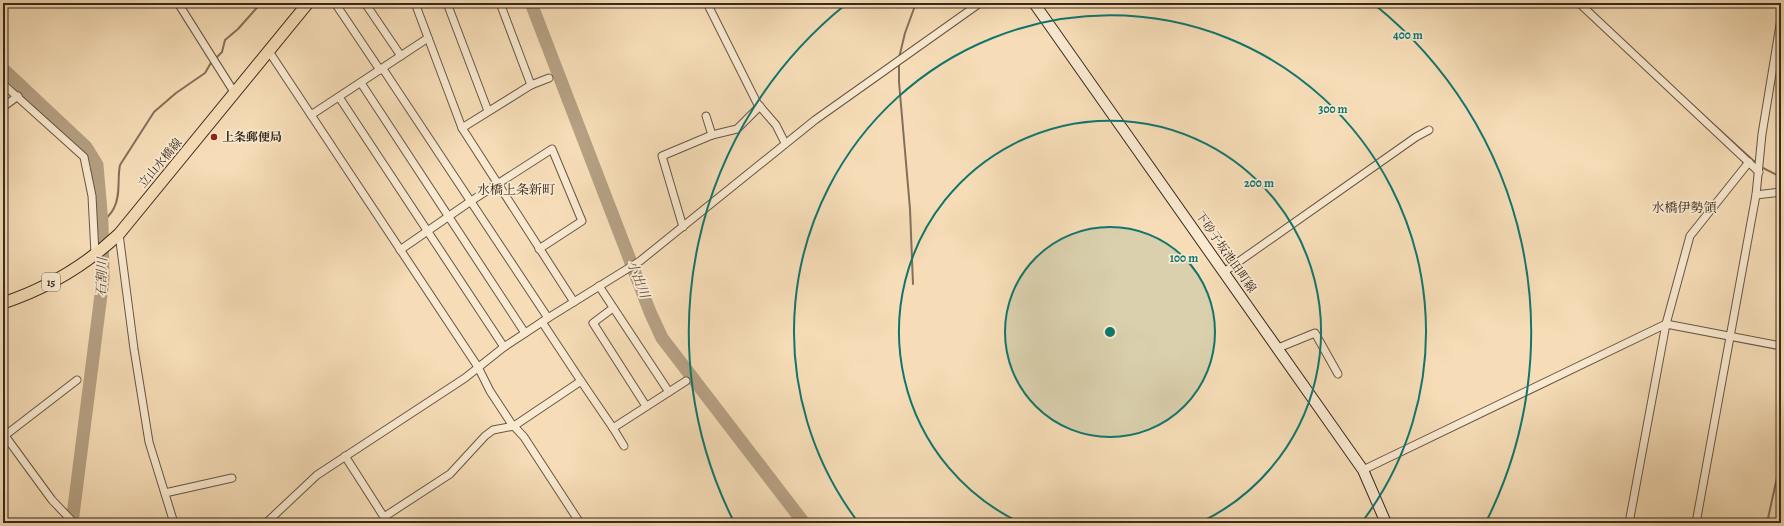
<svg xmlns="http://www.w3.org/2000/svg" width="1784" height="526" viewBox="0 0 1784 526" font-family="Alegreya,'Noto Serif JP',serif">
<rect width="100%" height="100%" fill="#f6ddb7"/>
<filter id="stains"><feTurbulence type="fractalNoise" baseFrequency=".005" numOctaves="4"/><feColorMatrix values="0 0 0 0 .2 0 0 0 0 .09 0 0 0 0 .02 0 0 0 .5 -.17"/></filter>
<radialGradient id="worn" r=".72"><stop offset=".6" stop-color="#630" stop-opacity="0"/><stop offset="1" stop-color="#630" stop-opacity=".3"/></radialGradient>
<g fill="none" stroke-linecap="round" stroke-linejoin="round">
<g stroke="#83705a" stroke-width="2">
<polyline points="216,58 222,52 225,40 238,29 261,3"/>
<polyline points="899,58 905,33 916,3"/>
<polyline points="899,62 899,82 910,209 913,284"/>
<polyline points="1691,104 1757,164"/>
<polyline points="1761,167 1781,177"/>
<path d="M 102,223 C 106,219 111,214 114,208 C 121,195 117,179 120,165 L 154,112 L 176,93 L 205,73 L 212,61"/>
<polyline points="1767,523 1781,459"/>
</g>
<g stroke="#b5a083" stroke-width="13">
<polyline points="531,3 650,312 662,338 804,523"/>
<polyline points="3,69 86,147 97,165 102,223 103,279 72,523"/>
</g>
<g stroke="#675644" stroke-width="9">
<g id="street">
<polyline points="178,3 234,92"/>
<polyline points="342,3 337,6 380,70"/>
<polyline points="365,3 401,56"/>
<polyline points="415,3 462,128 574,302"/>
<polyline points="447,3 488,111"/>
<polyline points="500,3 531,85"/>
<polyline points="707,3 757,103 776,125 785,143"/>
<polyline points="1579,3 1759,172"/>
<polyline points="268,50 478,367 490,391 511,423 524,437 580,523"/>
<polyline points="383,69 548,318"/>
<polyline points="361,83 525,333"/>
<polyline points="3,84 84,157 92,196 95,254"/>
<polyline points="339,97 504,347"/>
<polyline points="3,107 18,96"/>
<polyline points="311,115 428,38"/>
<polyline points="706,116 712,135 737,129 760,106"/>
<polyline points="462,128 531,85 549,78"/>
<polyline points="1756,195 1781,192"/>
<polyline points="683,227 662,156 712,135"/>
<polyline points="119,234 134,349 149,442 174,523"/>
<polyline points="400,250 471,201 552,149 582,221 539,249"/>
<polyline points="1224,272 1416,137 1429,130"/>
<polyline points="599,286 669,392"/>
<polyline points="613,308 593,323 646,406"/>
<polyline points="542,322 581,381"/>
<polyline points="1278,348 1315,333 1338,374"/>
<polyline points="3,433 52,500 74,523"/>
<polyline points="3,437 77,380"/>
<polyline points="624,446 613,428 686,381"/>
<polyline points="345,456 384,517 450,474 485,436 493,430 514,426 581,381 613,428"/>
<polyline points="1363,470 1666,324 1781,346"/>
<polyline points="165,493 232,478"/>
<polyline points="266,523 317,475 465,378 504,347 548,318 640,261 815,120 980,3"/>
<polyline points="1629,523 1666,324 1690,236 1749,162"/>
<polyline points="1696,523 1756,195 1762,134 1781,19"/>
</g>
</g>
<g stroke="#37291d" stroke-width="12">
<polyline id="secondary" points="1034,3 1363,470 1386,523"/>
</g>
<g stroke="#37291d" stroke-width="13">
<path id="primary" d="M 3,303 C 45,289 86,265 119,234 L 308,3"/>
</g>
<use href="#street" stroke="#f9e9d0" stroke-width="7"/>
<use href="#secondary" stroke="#f9e9d0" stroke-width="10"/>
<use href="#primary" stroke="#f6ddb7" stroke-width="11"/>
</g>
<circle cx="1110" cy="332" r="105" fill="#0f766e" fill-opacity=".12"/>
<g fill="none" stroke="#0f766e" stroke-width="2">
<circle cx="1110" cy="332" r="105"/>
<path d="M1019 522A211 211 0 1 1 1201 522"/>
<path d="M858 522A316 316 0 1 1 1362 522"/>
<path d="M733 520A421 421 0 0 1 845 5M1375 5A421 421 0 0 1 1487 520"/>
</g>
<circle fill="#8f2418" stroke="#f9e9d0" stroke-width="1.5" cx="214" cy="137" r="4"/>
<g text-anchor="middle" stroke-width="3.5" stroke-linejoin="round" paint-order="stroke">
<rect fill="#f9e9d0" stroke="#716353" stroke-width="1" x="42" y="273" width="18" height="18" rx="3"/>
<g font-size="11" font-weight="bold" fill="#37291d">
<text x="51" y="286">15</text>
</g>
<g font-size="12" font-weight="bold" fill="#37291d" stroke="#f9e9d0" text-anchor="start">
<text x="222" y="141">上条郵便局</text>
</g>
<g font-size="12" fill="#37291d" stroke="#f9e9d0">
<text transform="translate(160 163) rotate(-50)" y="4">立山水橋線</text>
<text transform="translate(1226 252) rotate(55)" y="4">下砂子坂池田町線</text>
</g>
<g font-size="13" fill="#37291d" stroke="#f9e9d0">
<text x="516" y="194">水橋上条新町</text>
<text x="1684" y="212">水橋伊勢領</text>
</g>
<g font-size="13" font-style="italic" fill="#5d4d3c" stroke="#f9e9d0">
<text transform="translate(101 277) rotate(-88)" y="5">石割川</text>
<text transform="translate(639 279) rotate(69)" y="5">小出川</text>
</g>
</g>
<circle cx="1110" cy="332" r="6" fill="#0f766e" stroke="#f9e9d0" stroke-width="2"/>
<g font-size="12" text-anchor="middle" font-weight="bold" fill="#0f766e" stroke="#f9e9d0" stroke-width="3.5" stroke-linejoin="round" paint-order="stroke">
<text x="1408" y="39">400 m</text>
<text x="1333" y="113">300 m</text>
<text x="1259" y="187">200 m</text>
<text x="1184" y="262">100 m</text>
</g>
<rect width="1784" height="526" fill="none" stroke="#f6ddb7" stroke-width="16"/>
<rect x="4" y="4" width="1776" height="518" fill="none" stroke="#37291d" stroke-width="2"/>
<rect x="8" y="8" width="1768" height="510" fill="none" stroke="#37291d"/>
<rect width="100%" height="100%" filter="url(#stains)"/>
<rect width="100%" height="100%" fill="url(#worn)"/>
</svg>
